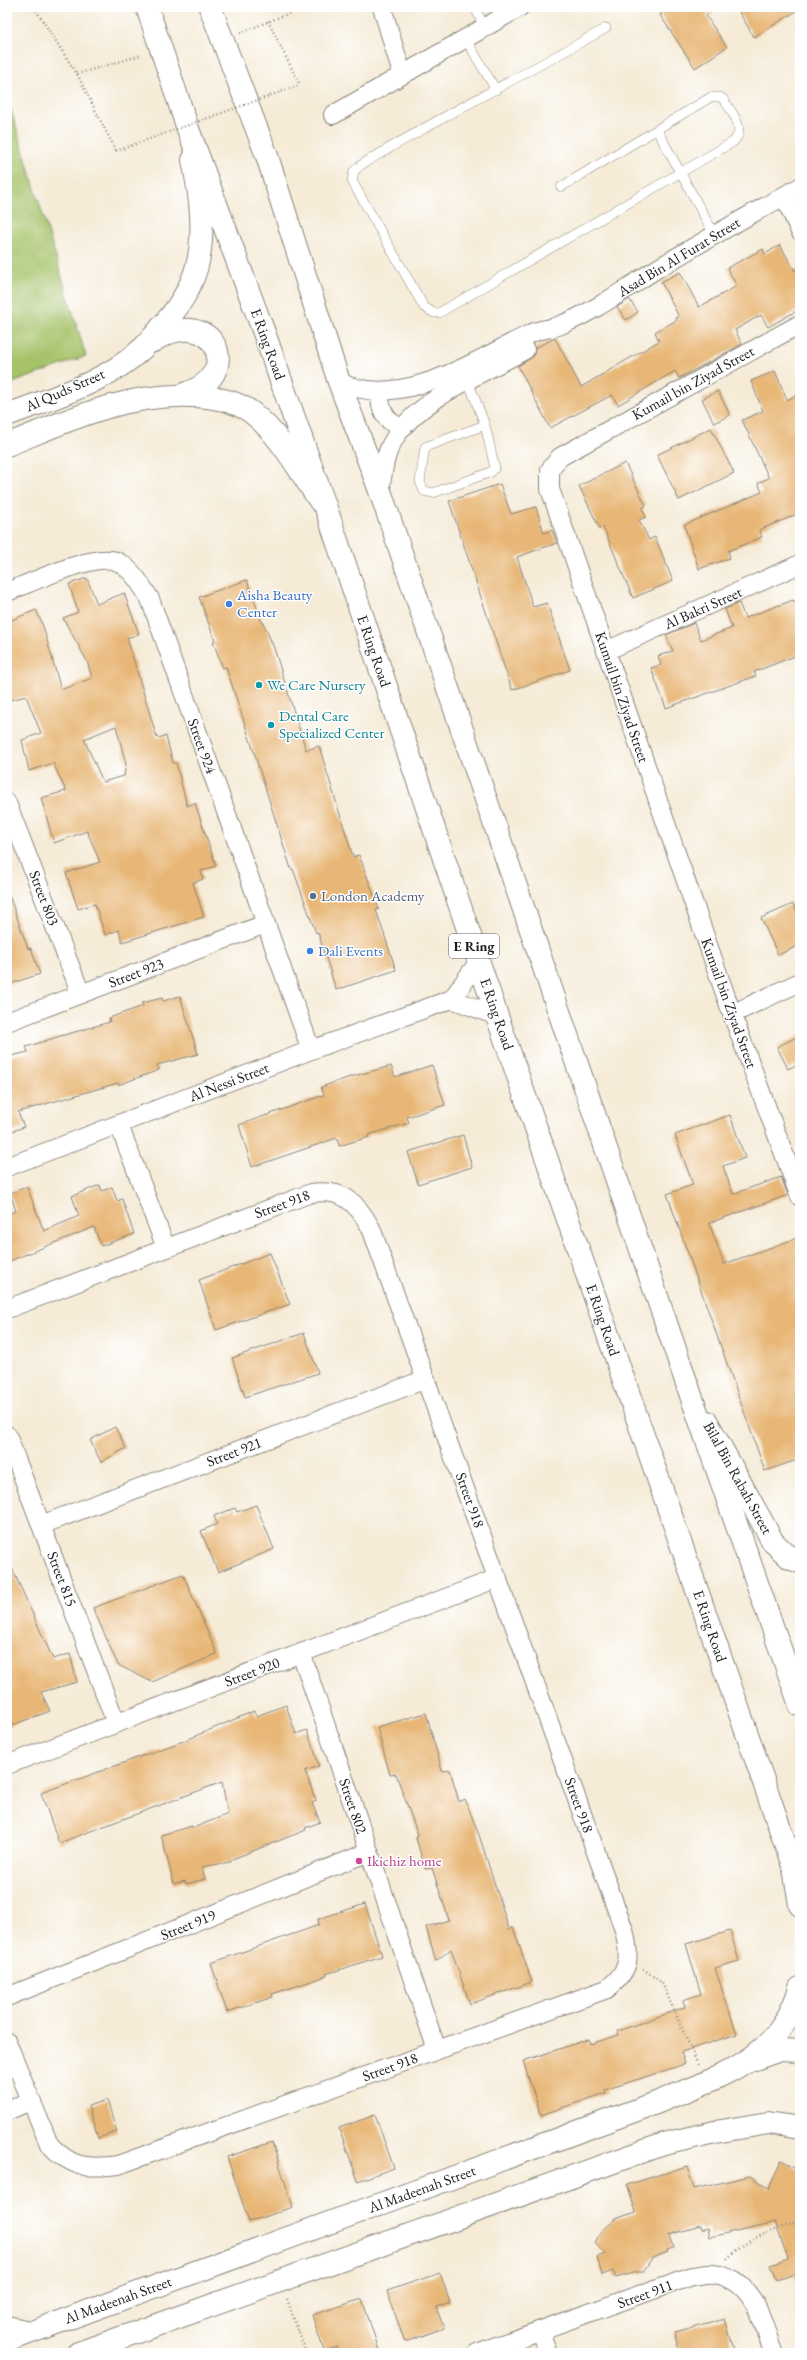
<svg xmlns="http://www.w3.org/2000/svg" width="807" height="2360" viewBox="0 0 807 2360" font-family="'EB Garamond',serif">
<rect width="100%" height="100%" fill="#fff"/>
<filter id="ink" filterUnits="userSpaceOnUse"><feTurbulence type="fractalNoise" baseFrequency=".025" numOctaves="2"/><feDisplacementMap in="SourceGraphic" scale="8" xChannelSelector="R" yChannelSelector="G"/><feConvolveMatrix kernelMatrix="1 2 1 2 8 2 1 2 1" color-interpolation-filters="sRGB"/></filter>
<filter id="wash" filterUnits="userSpaceOnUse"><feTurbulence type="fractalNoise" baseFrequency=".012" numOctaves="4" result="noise"/><feDisplacementMap in="SourceGraphic" scale="16" xChannelSelector="R" yChannelSelector="G"/><feGaussianBlur stdDeviation="0.9" result="paint"/><feColorMatrix in="noise" values="0 0 0 0 0 0 0 0 0 0 0 0 0 0 0 0 0 1.4 0 .05"/><feComposite in="paint" operator="in"/></filter>
<g filter="url(#wash)">
<rect width="100%" height="100%" fill="#f5ebd7"/>
<polygon fill="#a5c269" stroke="#606f42" points="7,97 86,356 7,385"/>
<g id="blocks">
<g fill="#e8b777" fill-rule="evenodd">
<polygon points="658,7 719,7 706,16 727,47 695,68 660,15 662,14"/>
<polygon points="736,7 800,7 800,9 754,37"/>
<polygon points="780,245 795,271 800,268 800,309 768,327 761,315 735,330 742,344 711,361 679,378 675,371 618,405 612,395 550,428 518,366 534,356 535,348 555,338 581,387 659,341 655,332 677,320 676,318 679,317 661,282 680,272 699,307 737,286 727,268 763,249 765,254"/>
<polygon points="629,299 638,312 626,320 617,307"/>
<polygon points="775,371 787,400 800,393 800,513 759,530 762,537 728,551 730,558 699,569 684,525 762,492 758,483 769,478 742,420 763,411 751,381"/>
<polygon points="718,391 730,415 714,423 702,399"/>
<polygon points="711,428 734,473 679,500 657,455"/>
<polygon points="625,463 646,506 642,508 646,517 639,520 649,540 655,537 673,581 633,598 603,527 600,529 579,486"/>
<polygon points="500,484 511,514 536,507 544,533 552,530 557,543 517,557 533,607 547,603 570,670 512,690 449,501"/>
<path d="M 87,578 L 97,604 L 124,593 L 139,634 L 127,638 L 157,738 L 166,736 L 173,763 L 176,763 L 187,806 L 195,803 L 216,866 L 201,871 L 203,879 L 193,883 L 204,917 L 122,942 L 119,930 L 105,935 L 95,904 L 78,909 L 66,873 L 100,862 L 87,831 L 54,843 L 41,798 L 66,791 L 53,763 L 29,771 L 22,740 L 41,733 L 26,696 L 7,701 L 7,622 L 36,610 L 43,626 L 61,690 L 92,678 L 87,661 L 63,618 L 78,612 L 69,584 ZM 116,726 L 126,764 L 124,776 L 103,782 L 84,739 Z"/>
<polygon points="247,580 262,622 263,622 274,648 306,750 319,746 353,857 359,855 379,909 376,910 396,970 336,990 318,932 316,933 293,869 291,869 253,749 226,667 223,668 213,642 215,641 199,597"/>
<polygon points="800,599 800,654 754,672 756,676 666,708 651,668 661,665 658,656 673,651 666,635 694,623 701,640 732,628 725,609 739,603 745,618 793,600 794,602"/>
<polygon points="7,895 9,895 28,949 31,948 40,974 7,985"/>
<polygon points="793,904 800,919 800,945 778,955 761,918"/>
<polygon points="180,996 198,1054 157,1065 159,1070 118,1085 118,1083 18,1112 24,1127 7,1133 7,1057 28,1052 26,1047 57,1037 110,1022 109,1018 143,1006 142,1003 162,998 163,1001"/>
<polygon points="800,1035 800,1063 788,1069 777,1047"/>
<polygon points="432,1065 445,1105 407,1117 409,1123 368,1135 369,1137 339,1146 337,1138 252,1167 239,1125 324,1095 321,1087 350,1077 391,1066 395,1077"/>
<polygon points="730,1115 745,1158 723,1166 733,1194 781,1177 788,1195 709,1223 724,1264 800,1237 800,1300 795,1301 800,1314 800,1459 765,1471 667,1194 693,1185 675,1135"/>
<polygon points="463,1135 472,1167 418,1184 408,1152"/>
<polygon points="100,1185 102,1191 112,1187 117,1201 122,1199 134,1234 101,1246 94,1227 7,1262 7,1214 16,1211 10,1193 27,1187 44,1231 79,1216 72,1196"/>
<polygon points="270,1253 290,1304 216,1330 199,1280"/>
<polygon points="304,1333 318,1373 245,1397 232,1358"/>
<polygon points="115,1427 126,1448 101,1462 90,1440"/>
<polygon points="256,1505 274,1549 218,1572 201,1531 217,1524 214,1516 235,1508 237,1512"/>
<polygon points="7,1557 53,1659 70,1654 77,1682 41,1692 50,1711 7,1727"/>
<polygon points="183,1574 217,1654 152,1682 118,1665 93,1608"/>
<polygon points="286,1705 296,1734 307,1730 313,1747 319,1766 305,1771 316,1801 312,1803 320,1822 305,1828 306,1830 230,1860 230,1862 202,1867 205,1879 186,1884 185,1881 174,1884 161,1835 192,1826 193,1828 228,1814 222,1782 59,1843 41,1793 186,1740 254,1711 256,1716"/>
<polygon points="426,1713 442,1771 450,1770 459,1802 465,1799 479,1835 509,1929 513,1927 532,1982 470,2004 451,1949 436,1961 426,1927 449,1920 432,1868 425,1869 416,1838 418,1835 396,1774 390,1775 377,1727"/>
<polygon points="365,1904 382,1956 326,1974 327,1976 272,1994 273,1997 227,2012 211,1963 319,1925 318,1919"/>
<polygon points="730,1931 739,1961 715,1968 737,2034 681,2052 685,2064 605,2090 606,2093 541,2115 523,2061 589,2039 590,2044 619,2035 618,2031 685,2007 683,2000 701,1994 686,1944"/>
<polygon points="107,2100 117,2132 98,2138 88,2106"/>
<polygon points="375,2115 394,2168 358,2181 339,2128"/>
<polygon points="272,2142 293,2207 249,2222 227,2157"/>
<polygon points="781,2160 800,2170 800,2286 798,2286 794,2274 776,2280 770,2265 788,2259 775,2222 710,2237 708,2228 701,2230 700,2226 669,2235 673,2248 667,2250 668,2252 652,2258 643,2272 636,2272 616,2278 613,2271 602,2275 597,2257 605,2254 595,2243 601,2231 615,2219 636,2212 627,2185 687,2166 694,2189 750,2176 769,2189"/>
<polygon points="440,2273 450,2302 436,2307 444,2328 405,2342 387,2291"/>
<polygon points="362,2299 379,2350 370,2353 339,2353 337,2347 324,2351 312,2315"/>
<polygon points="725,2319 735,2353 680,2353 674,2333"/>
</g>
</g>
</g>
<g filter="url(#ink)">
<use href="#blocks" fill-opacity="0" stroke="#88847a" stroke-width="1"/>
<g fill="none" stroke-linecap="round" stroke-linejoin="round">
<g stroke="#88847a" stroke-width="10">
<g id="service">
<polyline points="475,7 484,27"/>
<polyline points="465,38 496,90"/>
<polyline points="657,130 714,234"/>
<path d="M 561,187 L 711,97 L 720,97 L 724,100 C 732,113 747,129 733,142 L 439,313 L 434,313 L 424,307 L 352,181 L 354,171 L 361,165 C 441,116 525,75 606,28"/>
<polyline points="468,381 485,425 495,468 491,472 433,493 424,491 420,482 425,447 485,425"/>
</g>
</g>
<g stroke="#88847a" stroke-width="20">
<g id="minor">
<polyline points="382,7 402,74"/>
<polyline points="333,115 520,7"/>
<polyline points="784,196 800,231"/>
<polyline points="800,324 560,457 550,470 550,489 732,1014 800,1197"/>
<path d="M 339,382 C 403,412 477,358 534,332 C 542,329 550,329 558,326 C 591,314 625,289 655,270 C 703,241 751,214 800,187"/>
<path d="M 380,391 C 379,409 385,420 401,429"/>
<path d="M 380,491 C 383,474 384,456 393,441 C 416,400 484,373 525,350"/>
<path d="M 7,592 C 30,583 97,551 118,562 C 132,569 142,586 150,599 L 311,1050"/>
<polyline points="606,651 800,564"/>
<polyline points="7,803 81,994"/>
<polyline points="452,999 497,1016"/>
<polyline points="732,1014 800,982"/>
<polyline points="7,1022 265,924"/>
<polyline points="119,1125 166,1248"/>
<polyline points="7,1167 311,1050 452,999 479,961"/>
<path d="M 7,1309 L 311,1193 C 343,1189 356,1201 371,1228 L 624,1930 C 631,1958 630,1971 607,1989 L 118,2165 C 87,2169 71,2168 49,2144 L 7,2042"/>
<polyline points="7,1435 116,1723"/>
<polyline points="41,1525 426,1379"/>
<polyline points="301,1653 437,2050"/>
<polyline points="7,1765 498,1578"/>
<polyline points="7,1997 369,1852"/>
<polyline points="7,2111 30,2101"/>
<polyline points="7,2325 34,2331"/>
<polyline points="540,2331 548,2353"/>
<path d="M 477,2353 L 692,2276 C 698,2276 707,2273 713,2274 C 753,2278 763,2321 773,2353"/>
</g>
</g>
<g stroke="#88847a" stroke-width="24">
<g id="tertiary">
<path d="M 153,341 C 215,302 246,376 184,394"/>
<path d="M 7,415 C 52,398 107,382 143,348 C 151,340 158,331 165,323 C 183,302 197,278 200,250 C 204,220 199,190 193,160"/>
<path d="M 7,445 C 69,420 125,393 193,396 C 213,397 235,400 251,412 C 280,434 300,472 320,501"/>
<polyline points="707,1422 773,1542 790,1558 800,1562"/>
<polyline points="794,1868 800,1905"/>
<polyline points="755,2059 780,2050 800,2051"/>
<path d="M 7,2341 L 656,2103 C 719,2076 778,2062 800,1988"/>
<polyline points="78,2353 664,2144 715,2132 768,2123 800,2128"/>
</g>
</g>
<g stroke="#88847a" stroke-width="24">
<g id="primary">
<polyline points="147,7 188,129 266,338 328,514 497,1016 800,1886"/>
<polyline points="210,7 267,156 339,382 380,491 687,1384 800,1705"/>
</g>
</g>
<g stroke="#88847a" stroke-width="2.5" stroke-dasharray="1 3" stroke-linecap="butt">
<polyline points="34,7 77,74 116,151"/>
<polyline points="268,21 300,85"/>
<polyline points="240,33 305,7"/>
<polyline points="77,74 142,55"/>
<polyline points="643,1969 662,1983 698,2065"/>
<path d="M 727,2259 C 748,2237 772,2231 800,2221"/>
<polyline points="287,2299 306,2353"/>
</g>
<use href="#service" stroke="#fff" stroke-width="9"/>
<use href="#minor" stroke="#fff" stroke-width="18"/>
<use href="#tertiary" stroke="#fff" stroke-width="22"/>
<use href="#primary" stroke="#fff" stroke-width="22"/>
<polyline stroke="#88847a" stroke-width="2.5" stroke-dasharray="1 3" stroke-linecap="butt" points="116,151 300,85"/>
</g>
</g>
<g fill="#3f7fe0" stroke="#fff" stroke-width="1.5">
<circle cx="229" cy="604" r="4"/>
<circle cx="310" cy="951" r="4"/>
</g>
<g fill="#0f9aa8" stroke="#fff" stroke-width="1.5">
<circle cx="259" cy="685" r="4"/>
<circle cx="271" cy="725" r="4"/>
</g>
<circle fill="#5c6f8a" stroke="#fff" stroke-width="1.5" cx="313" cy="896" r="4"/>
<circle fill="#d1479c" stroke="#fff" stroke-width="1.5" cx="359" cy="1861" r="4"/>
<g text-anchor="middle" stroke-width="3" stroke-linejoin="round" paint-order="stroke">
<rect fill="#fff" stroke="#606060" stroke-width="1" x="449" y="934" width="50" height="24" rx="3"/>
<g font-size="14" font-weight="bold" fill="#1c1c1c">
<text x="474" y="951">E Ring</text>
</g>
<g font-size="15" fill="#1c1c1c" stroke="#fff">
<text transform="translate(679 257) rotate(-31)" y="5">Asad Bin Al Furat Street</text>
<text transform="translate(268 344) rotate(70)" y="5">E Ring Road</text>
<text transform="translate(693 383) rotate(-29)" y="5">Kumail bin Ziyad Street</text>
<text transform="translate(65 390) rotate(-24)" y="5">Al Quds Street</text>
<text transform="translate(703 608) rotate(-24)" y="5">Al Bakri Street</text>
<text transform="translate(374 651) rotate(71)" y="5">E Ring Road</text>
<text transform="translate(622 697) rotate(71)" y="5">Kumail bin Ziyad Street</text>
<text transform="translate(202 746) rotate(70)" y="5">Street 924</text>
<text transform="translate(44 898) rotate(69)" y="5">Street 803</text>
<text transform="translate(136 973) rotate(-21)" y="5">Street 923</text>
<text transform="translate(729 1003) rotate(70)" y="5">Kumail bin Ziyad Street</text>
<text transform="translate(497 1014) rotate(71)" y="5">E Ring Road</text>
<text transform="translate(229 1082) rotate(-21)" y="5">Al Nessi Street</text>
<text transform="translate(282 1204) rotate(-20)" y="5">Street 918</text>
<text transform="translate(603 1320) rotate(71)" y="5">E Ring Road</text>
<text transform="translate(234 1452) rotate(-21)" y="5">Street 921</text>
<text transform="translate(738 1478) rotate(61)" y="5">Bilal Bin Rabah Street</text>
<text transform="translate(470 1500) rotate(70)" y="5">Street 918</text>
<text transform="translate(62 1579) rotate(69)" y="5">Street 815</text>
<text transform="translate(710 1626) rotate(71)" y="5">E Ring Road</text>
<text transform="translate(252 1672) rotate(-21)" y="5">Street 920</text>
<text transform="translate(579 1805) rotate(70)" y="5">Street 918</text>
<text transform="translate(353 1806) rotate(71)" y="5">Street 802</text>
<text transform="translate(188 1925) rotate(-22)" y="5">Street 919</text>
<text transform="translate(390 2067) rotate(-20)" y="5">Street 918</text>
<text transform="translate(422 2189) rotate(-20)" y="5">Al Madeenah Street</text>
<text transform="translate(645 2294) rotate(-20)" y="5">Street 911</text>
<text transform="translate(118 2300) rotate(-20)" y="5">Al Madeenah Street</text>
</g>
<g font-size="15" fill="#366cbe" stroke="#fff" text-anchor="start">
<text x="237" y="600">Aisha Beauty<tspan x="237" dy="17">Center</tspan></text>
<text x="318" y="956">Dali Events</text>
</g>
<g font-size="15" fill="#0d838f" stroke="#fff" text-anchor="start">
<text x="267" y="690">We Care Nursery</text>
<text x="279" y="721">Dental Care<tspan x="279" dy="17">Specialized Center</tspan></text>
</g>
<g font-size="15" fill="#4e5e75" stroke="#fff" text-anchor="start">
<text x="321" y="901">London Academy</text>
</g>
<g font-size="15" fill="#b23c85" stroke="#fff" text-anchor="start">
<text x="367" y="1866">Ikichiz home</text>
</g>
</g>
<rect width="807" height="2360" fill="none" stroke="#fff" stroke-width="24"/>
</svg>
